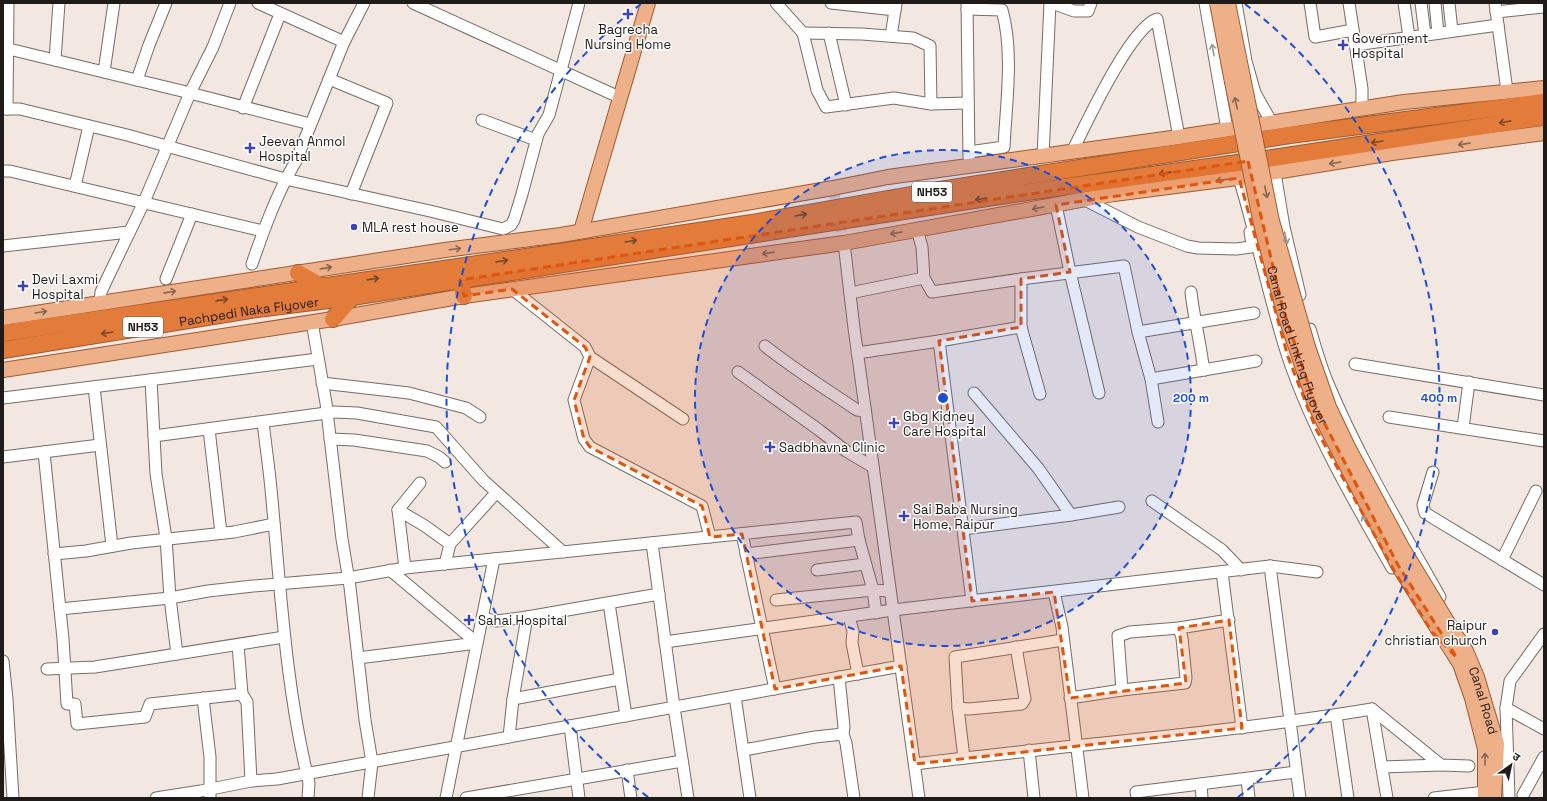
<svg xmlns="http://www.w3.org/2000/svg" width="1547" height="801" viewBox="0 0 1547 801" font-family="'Space Grotesk','Noto Sans Devanagari',sans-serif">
<rect width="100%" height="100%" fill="#f2e7e1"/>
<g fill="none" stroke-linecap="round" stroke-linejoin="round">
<polyline stroke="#d2c8c3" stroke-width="11" stroke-dasharray="11 5.5" stroke-linecap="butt" points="833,188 844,243"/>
<g stroke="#766d67" stroke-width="13">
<g id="minor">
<polyline points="258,3 344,42"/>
<polyline points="413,3 621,98"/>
<polyline points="776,3 803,33 817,90 826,107 894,98 931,104 968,103"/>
<polyline points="831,3 895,10"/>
<polyline points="967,3 969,158"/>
<polyline points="1052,3 1074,11 1088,11 1091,3"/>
<polyline points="1205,3 1227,129"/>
<polyline points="1236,3 1246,61 1255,93 1272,123"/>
<polyline points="1310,3 1315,37 1353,30"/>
<polyline points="1349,3 1362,89 1362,108"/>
<polyline points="1404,3 1409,37"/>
<polyline points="1421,3 1425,35"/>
<polyline points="1435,3 1438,33"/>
<polyline points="1449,3 1452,31"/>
<polyline points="1495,3 1507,91"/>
<path d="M 967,9 L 1002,10 C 1014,52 1006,104 1004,147 L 969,152"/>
<polyline points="1496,12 1544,7"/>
<polyline points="803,33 862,34 913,38 930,46 931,104"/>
<polyline points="829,33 846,105"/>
<polyline points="891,36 896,4"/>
<polyline points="1355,45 1498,25"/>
<polyline points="9,49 182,91 310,124"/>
<polyline points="55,60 59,3"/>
<polyline points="104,72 114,3"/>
<polyline points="329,79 387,103 351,194"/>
<polyline points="137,80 149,45 166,3"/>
<polyline points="243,108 280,14"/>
<polyline points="3,109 20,109 127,135 285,179 430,211 503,229 511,225 514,220 522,194 538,134 549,115 579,3"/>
<polyline points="7,109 8,3"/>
<polyline points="482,120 536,140"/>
<path d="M 1072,152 C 1086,124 1130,28 1157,19 L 1179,137"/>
<polyline points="1043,156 1050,3"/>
<polyline points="3,171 10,171 263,231"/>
<polyline points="1275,173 1284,227 1300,295"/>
<path d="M 1239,178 C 1257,237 1269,299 1288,357 C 1313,431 1353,500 1392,568"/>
<polyline points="75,186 89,126"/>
<polyline points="1085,200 1138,227 1187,246 1198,248 1236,249 1251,247 1252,244 1250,232"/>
<polyline points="1056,205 1070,272 1099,393"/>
<polyline points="917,230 922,247 924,278 932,292 1021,279"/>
<polyline points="844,243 854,328 919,798"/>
<polyline points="3,246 129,232"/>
<path d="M 252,264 C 264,229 277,193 296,161 L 344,42 L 364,3"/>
<polyline points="166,279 192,214"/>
<polyline points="512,289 585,347 590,357 683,419"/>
<path d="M 1191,292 C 1193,312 1198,332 1201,352 C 1203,360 1201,361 1205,370"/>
<polyline points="850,293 924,278"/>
<polyline points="100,302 101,292 108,277 144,202 190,93 213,47 230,3"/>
<polyline points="312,322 326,403 342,539 350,587 365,720 372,762 368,798"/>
<polyline points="1021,327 1021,279 1124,266 1138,332 1254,313"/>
<path d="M 1310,329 C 1315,346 1320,364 1327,381 C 1358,456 1400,526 1440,597"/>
<polyline points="1138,332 1151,379 1158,422"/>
<path d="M 765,346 C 794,369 826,389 857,410 L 865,411"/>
<polyline points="857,353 939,341"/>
<polyline points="590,357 574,400 584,439 590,447 702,506 710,537"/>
<polyline points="1355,364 1544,395"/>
<polyline points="738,372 819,430 846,451 873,467"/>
<polyline points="1151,379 1256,361"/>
<polyline points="151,380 156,474 166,538 170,598 177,654"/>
<polyline points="322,383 409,393 466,408 480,417"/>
<polyline points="94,387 112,546"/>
<polyline points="974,393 1038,468 1071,515"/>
<polyline points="3,398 318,359"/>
<polyline points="1389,417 1544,441"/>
<path d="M 263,422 C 266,448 270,474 272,500 C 281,595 286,689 309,783 L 308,798"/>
<polyline points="1463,428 1469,382"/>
<polyline points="209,429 221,533"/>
<polyline points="154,436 334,412 357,413 436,427 483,480 563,552"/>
<polyline points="330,439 354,440 427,451 439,457 445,462"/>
<polyline points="44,452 63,639 67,704 75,704 77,724 145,717 150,704 242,694"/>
<polyline points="3,457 100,445"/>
<polyline points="1433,472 1423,505 1425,513 1544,585"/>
<polyline points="1152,501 1222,550 1241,570"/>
<polyline points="398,510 420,483"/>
<polyline points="963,529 1071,515 1119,507"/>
<polyline points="742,534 775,689"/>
<polyline points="859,540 873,590 890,591"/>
<polyline points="652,543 674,707 688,798"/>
<polyline points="54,554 86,551 131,543 234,532 274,524"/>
<polyline points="1502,560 1536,491"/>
<polyline points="445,564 450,544 496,493"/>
<polyline points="1270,566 1317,572"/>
<polyline points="405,568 398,510 425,526 450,544"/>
<polyline points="817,570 865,564"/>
<polyline points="1222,572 1242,728"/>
<polyline points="1054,592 1062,627 1083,798"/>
<polyline points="776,600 873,590 876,613"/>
<polyline points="972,601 939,341 1021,327 1040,394"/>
<polyline points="609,603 626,716"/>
<polyline points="60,609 170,598 208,591 253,586 348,578 405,568 856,522 859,540 746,554"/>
<polyline points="849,617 853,631 852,643 858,674"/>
<polyline points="482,618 496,621 527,617 659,594"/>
<polyline points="665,642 893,610 1270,566 1300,798"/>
<polyline points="238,645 242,694 247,702 251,781"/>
<polyline points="358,658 477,643 390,570"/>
<polyline points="3,661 7,699 13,798"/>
<polyline points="47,669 95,667 284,637"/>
<polyline points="839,677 844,727 843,734 846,743 854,798"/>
<polyline points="1122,690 1118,636 1130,632 1179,628 1229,620"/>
<polyline points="735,696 750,798"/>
<polyline points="203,698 210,757 210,798"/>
<polyline points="1070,698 1122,690 1185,683 1186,678 1182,638 1179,628"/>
<polyline points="513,699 620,679"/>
<polyline points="958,708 969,709 1022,704 1025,699 1016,647"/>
<polyline points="1506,708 1544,729"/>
<polyline points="1372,709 1387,798"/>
<polyline points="1336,715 1348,798"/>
<polyline points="570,726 579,798"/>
<polyline points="509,737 513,699 527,617"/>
<polyline points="744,750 815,737 843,734"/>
<polyline points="1029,750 1034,798"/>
<polyline points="964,758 958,708 955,657 1063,640"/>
<path d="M 915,764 C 1067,745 1220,734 1372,709 L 1441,765 L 1469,766"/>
<polyline points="1382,767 1441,765"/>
<polyline points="627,770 631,798"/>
<polyline points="1247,779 1249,798"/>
<polyline points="1201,784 1202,798"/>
<polyline points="1523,795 1544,757"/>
<polyline points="156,798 201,791 251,781 277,779 901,666"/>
<polyline points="446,798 494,559"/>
<polyline points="466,798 682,761"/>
<polyline points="1137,798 1136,792 1296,772"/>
<polyline points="1434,798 1485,792"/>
<polyline points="1509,798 1506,708 1510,681 1544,634"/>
</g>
</g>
<g stroke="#9e5a2f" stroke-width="16">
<g id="major">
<polyline points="581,231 648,3"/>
<polyline points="3,318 445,250 561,235 833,188 888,177 1172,138 1404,102 1544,88"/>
<polyline points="3,370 333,319 464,296 844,243 1114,194 1245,177 1392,153 1544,133"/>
<path id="s1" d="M 1448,623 L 1466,651 L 1477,677 L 1497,744 L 1494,798"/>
<polyline points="1439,631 1460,664 1472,698 1485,749 1485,798"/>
</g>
</g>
<g stroke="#9e5a2f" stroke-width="18">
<g id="highway">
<polyline points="298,273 321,286"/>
<polyline points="460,280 464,296"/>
<polyline points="333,319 352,297"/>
<polyline points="3,333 498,261 752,223 945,189 1290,135 1544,102"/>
<path id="s2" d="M 3,350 L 250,310 L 352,297 L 1000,196 L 1273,158 L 1544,117"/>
</g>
</g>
<use href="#minor" stroke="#fff" stroke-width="11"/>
<use href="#major" stroke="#eeb089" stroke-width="14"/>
<use href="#highway" stroke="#e37c3b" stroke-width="16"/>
<g stroke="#9e5a2f" stroke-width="16" stroke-linecap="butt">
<g id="major-bridge">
<path id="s3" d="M 1217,3 L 1231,77 L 1261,224 L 1283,309 L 1316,407 L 1398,565 L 1439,631"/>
<polyline points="1228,3 1272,221 1308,347 1329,407 1348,447 1403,549 1448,623"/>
</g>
</g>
<use href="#major-bridge" stroke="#eeb089" stroke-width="14"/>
</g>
<defs><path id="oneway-shaft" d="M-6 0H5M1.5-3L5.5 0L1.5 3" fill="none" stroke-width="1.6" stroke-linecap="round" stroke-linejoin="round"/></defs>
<g stroke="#9a9898">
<use href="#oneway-shaft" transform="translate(1213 50) rotate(-100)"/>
<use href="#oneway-shaft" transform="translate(1286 238) rotate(77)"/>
<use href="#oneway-shaft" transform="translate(1365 521) rotate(-120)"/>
</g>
<g stroke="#866651">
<use href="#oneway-shaft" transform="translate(1236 103) rotate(-102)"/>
<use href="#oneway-shaft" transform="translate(1464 144) rotate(172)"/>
<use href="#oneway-shaft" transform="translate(1335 163) rotate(171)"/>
<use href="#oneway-shaft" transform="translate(1222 180) rotate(173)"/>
<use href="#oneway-shaft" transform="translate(1266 192) rotate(78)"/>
<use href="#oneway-shaft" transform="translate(1038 208) rotate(170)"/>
<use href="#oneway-shaft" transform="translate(896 233) rotate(170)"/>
<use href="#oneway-shaft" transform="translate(455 249) rotate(-7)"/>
<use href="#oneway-shaft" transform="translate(768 253) rotate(172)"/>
<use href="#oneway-shaft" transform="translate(326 268) rotate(-10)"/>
<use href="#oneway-shaft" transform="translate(170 292) rotate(-8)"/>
<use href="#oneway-shaft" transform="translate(41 312) rotate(-9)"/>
<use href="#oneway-shaft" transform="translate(1485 759) rotate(-90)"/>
</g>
<g stroke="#774728">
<use href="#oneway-shaft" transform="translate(1505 122) rotate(171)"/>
<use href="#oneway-shaft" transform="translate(1377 142) rotate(171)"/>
<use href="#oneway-shaft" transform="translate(1165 173) rotate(172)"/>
<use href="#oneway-shaft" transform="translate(981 199) rotate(171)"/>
<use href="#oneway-shaft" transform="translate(801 215) rotate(-10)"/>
<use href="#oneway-shaft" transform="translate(631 241) rotate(-9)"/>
<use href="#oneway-shaft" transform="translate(502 261) rotate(-8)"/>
<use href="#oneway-shaft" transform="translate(373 279) rotate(-8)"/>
<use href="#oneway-shaft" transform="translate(222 300) rotate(-8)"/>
<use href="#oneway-shaft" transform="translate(107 333) rotate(171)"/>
</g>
<path fill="#de560d" fill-opacity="0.2" stroke="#de560d" stroke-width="3" stroke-dasharray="8 5" stroke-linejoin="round" d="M 1248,161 L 1283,309 L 1316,407 L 1398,565 L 1457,658 L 1432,632 L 1396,574 L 1316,429 L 1288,357 L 1239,178 L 1056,205 L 1070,272 L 1021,279 L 1021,327 L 939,341 L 972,601 L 1054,592 L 1070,698 L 1186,683 L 1179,628 L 1229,620 L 1242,728 L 915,764 L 901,666 L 775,689 L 742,534 L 710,537 L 702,506 L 590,447 L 584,439 L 574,400 L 590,357 L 585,347 L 512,289 L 464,296 L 460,280 Z"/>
<circle cx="943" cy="398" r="248" fill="#1d4ed8" fill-opacity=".12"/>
<g fill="none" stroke="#1d4ed8" stroke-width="2" stroke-dasharray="7 5">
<circle cx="943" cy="398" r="248"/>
<path d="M648 797A496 496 0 0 1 641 4M1245 4A496 496 0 0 1 1238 797"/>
</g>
<g fill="#3b43b7" stroke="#fff" stroke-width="1.5">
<path d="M626 8h4v4h4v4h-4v4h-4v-4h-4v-4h4z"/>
<path d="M1341 39h4v4h4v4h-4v4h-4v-4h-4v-4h4z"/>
<path d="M248 142h4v4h4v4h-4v4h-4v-4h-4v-4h4z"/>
<circle cx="354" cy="227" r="4"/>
<path d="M21 280h4v4h4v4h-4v4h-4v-4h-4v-4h4z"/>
<path d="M892 417h4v4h4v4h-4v4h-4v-4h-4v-4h4z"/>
<path d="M768 441h4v4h4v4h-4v4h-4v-4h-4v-4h4z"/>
<path d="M902 510h4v4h4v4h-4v4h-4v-4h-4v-4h4z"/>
<path d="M467 614h4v4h4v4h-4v4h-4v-4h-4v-4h4z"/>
<circle cx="1495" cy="632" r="4"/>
</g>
<g text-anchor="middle" stroke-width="3" stroke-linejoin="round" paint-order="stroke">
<g fill="#fff" stroke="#625f5e" stroke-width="1">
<rect x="912" y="182" width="40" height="20" rx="3"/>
<rect x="123" y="317" width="40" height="20" rx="3"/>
</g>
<g font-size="12" font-weight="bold" fill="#1f1b19">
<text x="932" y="196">NH53</text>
<text x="143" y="331">NH53</text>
</g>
<g font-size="13" fill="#1f1b19" stroke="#fff" text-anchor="start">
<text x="628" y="34" text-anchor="middle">Bagrecha<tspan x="628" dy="15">Nursing Home</tspan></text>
<text x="1352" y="43">Government<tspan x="1352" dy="15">Hospital</tspan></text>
<text x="259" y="146">Jeevan Anmol<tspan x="259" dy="15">Hospital</tspan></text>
<text x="362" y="232">MLA rest house</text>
<text x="32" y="284">Devi Laxmi<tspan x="32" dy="15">Hospital</tspan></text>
<text x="903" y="421">Gbg Kidney<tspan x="903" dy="15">Care Hospital</tspan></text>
<text x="779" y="452">Sadbhavna Clinic</text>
<text x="913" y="514">Sai Baba Nursing<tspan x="913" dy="15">Home, Raipur</tspan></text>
<text x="478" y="625">Sahai Hospital</text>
<text x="1487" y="630" text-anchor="end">Raipur<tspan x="1487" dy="15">christian church</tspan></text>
</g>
<g font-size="13" fill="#1f1b19" stroke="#fff">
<text dy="5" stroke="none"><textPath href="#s2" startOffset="249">Pachpedi Naka Flyover</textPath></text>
<text dy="5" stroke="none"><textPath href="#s3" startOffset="352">Canal Road Linking Flyover</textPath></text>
<text dy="5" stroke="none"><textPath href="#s1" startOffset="86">Canal Road</textPath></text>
</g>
</g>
<circle cx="943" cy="398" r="6" fill="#1d4ed8" stroke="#fff" stroke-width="2"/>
<g font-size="12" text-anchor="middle" font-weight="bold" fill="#1d4ed8" stroke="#fff" stroke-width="3" stroke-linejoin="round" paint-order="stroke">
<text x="1191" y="402">200 m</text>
<text x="1439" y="402">400 m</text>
</g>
<rect width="1547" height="801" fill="none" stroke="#1f1b19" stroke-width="8"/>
<g transform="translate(1511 765) rotate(33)" stroke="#ffffff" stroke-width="3" paint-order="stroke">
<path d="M0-3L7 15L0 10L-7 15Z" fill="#1f1b19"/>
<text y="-6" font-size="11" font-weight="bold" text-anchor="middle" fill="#1f1b19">उ</text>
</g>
</svg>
